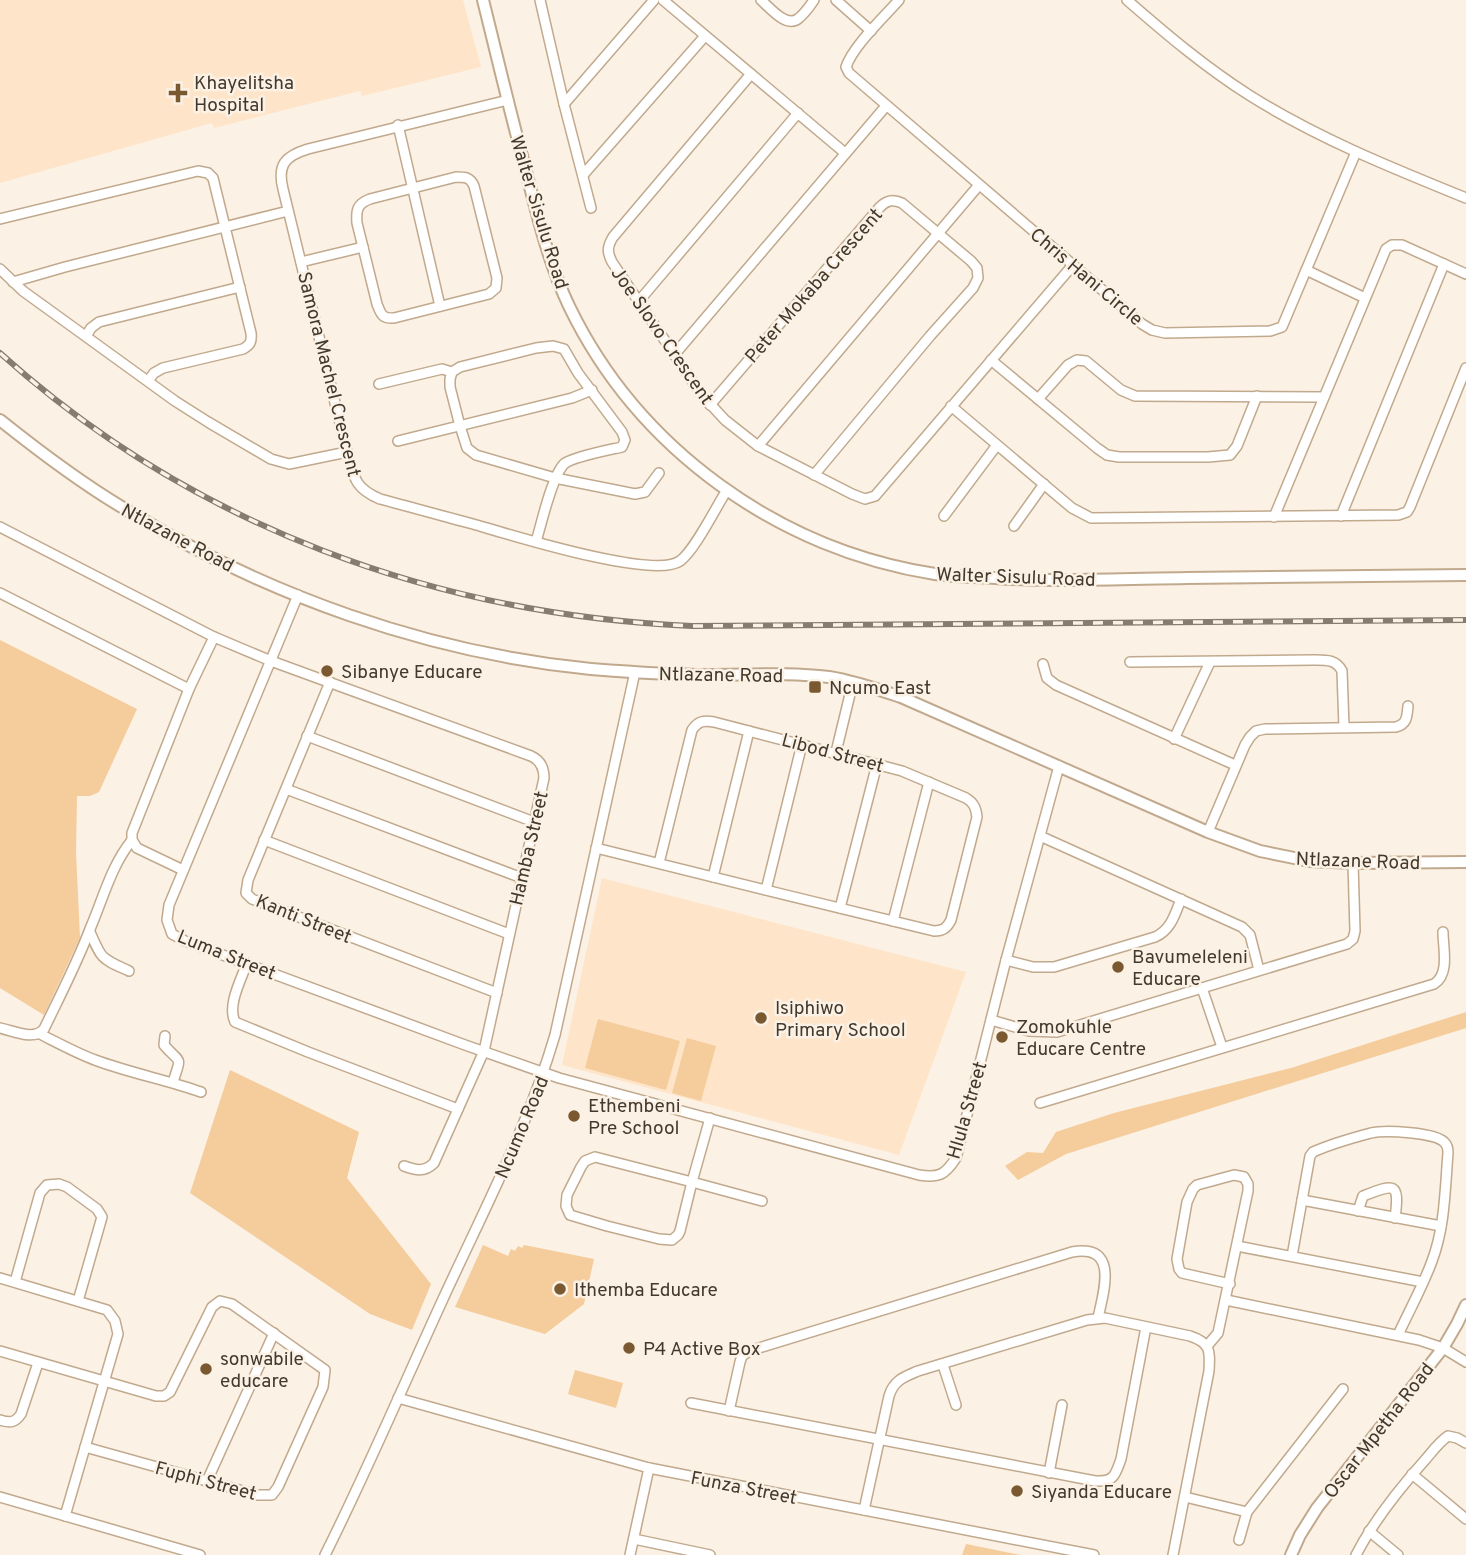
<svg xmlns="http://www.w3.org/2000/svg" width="1466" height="1555" viewBox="0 0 1466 1555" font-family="Overpass,sans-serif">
<rect width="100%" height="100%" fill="#fbf1e5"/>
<g fill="#fee5c9">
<polygon points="0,0 463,0 481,67 362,96 360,91 214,128 212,123 0,183"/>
<polygon points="602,878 966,972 899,1155 562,1065"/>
</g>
<g fill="#f5cc9b">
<polygon points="0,640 137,709 99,792 90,796 77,796 76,852 80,938 44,1015 0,988"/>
<polygon points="1466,1012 1466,1028 1066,1154 1018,1180 1005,1166 1027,1152 1043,1153 1056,1132 1114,1113 1291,1068"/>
<polygon points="598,1019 680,1041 666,1090 585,1068"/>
<polygon points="687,1038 716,1046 701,1101 672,1093"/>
<polygon points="230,1070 359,1132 347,1178 431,1284 412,1330 370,1314 190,1193"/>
<polygon points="483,1245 508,1256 511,1249 515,1251 518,1246 522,1248 524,1245 594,1259 584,1304 545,1334 455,1307"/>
<polygon points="575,1370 623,1383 616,1408 568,1394"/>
<polygon points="966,1544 1021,1555 962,1555"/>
</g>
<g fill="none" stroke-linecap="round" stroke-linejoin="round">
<g stroke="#c1a98d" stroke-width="12">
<g id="minor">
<polyline points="540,0 564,104 591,208"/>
<polyline points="663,0 845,153"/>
<path d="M 761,0 C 770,8 787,29 799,18 C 805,13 810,6 814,0"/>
<polyline points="836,0 871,31"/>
<path d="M 899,0 C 884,17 853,46 846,67 L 849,73 L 1142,324 L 1152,330 L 1165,333 L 1270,331 L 1282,327 L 1356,152"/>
<path d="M 1127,0 C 1166,34 1205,67 1249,95 C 1317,138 1392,168 1466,198"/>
<path d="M 751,74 L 613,237 C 607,247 607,252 612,262 L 701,394 L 725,420 L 758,446 L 852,494 L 865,499 L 875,496 L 1073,265"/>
<path d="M 508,100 L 308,149 C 285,156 277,165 283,189 L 347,452 C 354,477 354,488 380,499 C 411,507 442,516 473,524 C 508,534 653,580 680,561 C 695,550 716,507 727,490"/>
<polyline points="564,104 654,0"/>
<polyline points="398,125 440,306"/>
<polyline points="583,175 705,36"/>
<path d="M 456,177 C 465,177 470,177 474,186 L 497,278 L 496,288 L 489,294 L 394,318 C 382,319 381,314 377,304 L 357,223 C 356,210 357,204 370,199 Z"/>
<path d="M 0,219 L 198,171 L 208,173 L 213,178 L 251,333 C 252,342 250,345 243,349 L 163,368 L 154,373 L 148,381"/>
<polyline points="301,262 363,247"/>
<polyline points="0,269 23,291 175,401 208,422 271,459 289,464 347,452"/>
<polyline points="1306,270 1365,298"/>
<polyline points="13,282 65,267 288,211"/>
<polyline points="639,301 798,113"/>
<polyline points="86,336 91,328 99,322 240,287"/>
<polyline points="674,355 886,106"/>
<polyline points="991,360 1097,448 1107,455 1119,457 1208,457 1230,455 1237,446 1257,396"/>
<polyline points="452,372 450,379 450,387 460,426 467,448 476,455 555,478 635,494 645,492 659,473"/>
<path d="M 379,384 L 442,369 L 452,372 L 460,367 L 536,348 L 553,346 L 564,349 L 578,373 L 622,432 L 625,440 L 622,447 C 609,450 572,457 564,464 C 552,476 541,525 536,542"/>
<polyline points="1038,399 1068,365 1077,360 1086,361 1121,390 1135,396 1324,397"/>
<path d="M 710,405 L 880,207 C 887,200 893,199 902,203 L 971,261 L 977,268 L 978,278 L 973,288 L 930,336 L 814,475"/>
<polyline points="951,406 1072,508 1091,518 1398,515 1407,512 1410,507 1466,368"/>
<polyline points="398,441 572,398 592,390"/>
<polyline points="758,446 979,185"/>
<polyline points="944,516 997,445"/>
<polyline points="1341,516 1444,264"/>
<polyline points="1274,517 1386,249 1392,245 1402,245 1466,274"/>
<polyline points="1014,526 1044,484"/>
<path d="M 0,527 L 214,637 L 271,661 L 531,756 C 540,760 544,767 544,778 L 484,1051 L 434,1163 C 424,1173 415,1170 404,1166"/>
<polyline points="0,593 189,689"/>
<path d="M 298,595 L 169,905 L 167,920 L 172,934 L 185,941 L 465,1045 L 559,1078 L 919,1175 C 939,1178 945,1175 956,1158 L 1006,960 L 1059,766"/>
<path d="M 1130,662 L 1313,660 C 1325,660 1336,659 1342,671 L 1344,727"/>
<polyline points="1043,664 1047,678 1056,685 1235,765"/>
<polyline points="330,682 248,880 246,893 252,899 497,993"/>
<polyline points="307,736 534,822"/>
<polyline points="1174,739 1210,662"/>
<polyline points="836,752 853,682"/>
<polyline points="286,789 522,878"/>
<path d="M 1208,832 L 1245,745 L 1250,737 L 1256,731 L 1265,729 L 1396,727 C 1407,724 1407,717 1408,706"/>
<polyline points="1040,836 1242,927 1250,935 1259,970"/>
<polyline points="264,840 509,934"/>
<path d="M 596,848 C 709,876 821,904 934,931 C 943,931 947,928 951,920 L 977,817 C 976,808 974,803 966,798 L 902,771 L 714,722 C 704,720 698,721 692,730 L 659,863"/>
<polyline points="183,870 137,848 132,840 132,833 189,689 214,637"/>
<polyline points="713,877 749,731"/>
<polyline points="766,890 802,744"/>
<polyline points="840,908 877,764"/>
<polyline points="893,921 929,782"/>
<path d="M 90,932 C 102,960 101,958 129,971"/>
<path d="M 1006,960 L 1033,967 L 1054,967 L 1155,937 C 1171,930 1175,914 1181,899"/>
<path d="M 247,963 C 241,980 227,1005 235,1022 L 308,1052 L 458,1109"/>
<polyline points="1202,988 1222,1047"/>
<polyline points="991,1020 1029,1031 1057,1032 1347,944 1353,939 1355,931 1353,863"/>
<path d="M 0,1028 C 14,1031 34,1041 44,1029 C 60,996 77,963 90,929 C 103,899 111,866 132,840"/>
<path d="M 40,1034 C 58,1043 76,1053 95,1060 C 130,1073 167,1080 201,1092"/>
<path d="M 165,1036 L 164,1045 C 181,1065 182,1054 173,1082"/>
<path d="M 1040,1103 L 1434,984 C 1450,974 1443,948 1443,932"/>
<polyline points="710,1118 692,1182 762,1201"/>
<polygon points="595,1157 692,1182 680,1231 678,1235 672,1240 659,1239 607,1226 570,1215 566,1206 567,1195 581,1167 585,1161"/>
<polyline points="1302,1200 1441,1226"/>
<path d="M 1358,1211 L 1363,1196 C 1394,1184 1400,1181 1395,1218"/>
<polyline points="1237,1246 1423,1282"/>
<path d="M 1292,1256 L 1310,1156 L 1313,1152 C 1331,1144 1352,1138 1371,1133 C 1384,1130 1437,1132 1445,1143 C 1448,1146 1448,1150 1448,1153 C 1445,1189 1445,1227 1432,1261 C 1423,1286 1409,1311 1398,1335"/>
<polyline points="0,1278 107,1310 115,1321 118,1334 65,1516"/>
<polyline points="15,1282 40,1193 47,1185 59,1184 67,1187 97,1209 102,1217 78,1301"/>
<polyline points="1226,1300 1419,1340 1443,1348 1466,1362"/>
<polyline points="1207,1346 1218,1333 1248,1191 1248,1184 1244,1177 1234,1175 1197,1185 1193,1189 1187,1202 1177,1259 1179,1269 1182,1273 1230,1284"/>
<polyline points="0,1351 156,1396 164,1396 170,1392 212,1307 220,1301 232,1304 325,1370 323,1387 278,1487 272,1495 257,1495 85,1447"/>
<polyline points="943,1365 956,1405"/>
<polyline points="398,1398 649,1468 1094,1555"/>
<path d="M 691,1403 L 1095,1481 C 1114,1482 1115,1476 1121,1459 L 1146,1327"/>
<path d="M 729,1411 L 740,1362 L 742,1356 L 749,1351 L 1072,1252 C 1119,1244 1104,1290 1098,1318"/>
<path d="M 0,1420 C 10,1423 15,1423 21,1414 L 38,1363"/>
<polyline points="1049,1473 1062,1405"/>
<polyline points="1412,1474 1466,1519"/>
<polyline points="207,1481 274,1333"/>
<polyline points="0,1497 200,1555"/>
<polyline points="1185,1497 1247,1512"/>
<path d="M 864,1510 L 889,1396 C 894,1380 904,1377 918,1371 L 1087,1320 L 1105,1318 L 1190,1336 C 1211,1343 1210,1351 1209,1371 L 1173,1555"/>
<polyline points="1369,1531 1398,1555"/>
<polyline points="634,1539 710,1555"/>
<polyline points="1239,1540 1247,1512 1343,1389"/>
<path d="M 325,1555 C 367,1471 404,1384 443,1299 C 483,1212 528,1127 555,1035 L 635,672"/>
<polyline points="630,1555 649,1468"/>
<path d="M 1356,1555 C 1374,1520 1399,1489 1425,1460 C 1432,1452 1439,1442 1448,1436 L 1457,1438 L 1466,1443"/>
</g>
</g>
<g stroke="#c1a98d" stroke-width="14">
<g id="tertiary">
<path d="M 483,0 C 497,56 510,112 525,167 C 537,214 548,262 569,306 C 638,449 779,550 935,574 C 955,577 975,577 995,578 C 1059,582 1123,579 1187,578 C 1280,577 1373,576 1466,575"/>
<path d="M 0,420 C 40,452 81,483 125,509 C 265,595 428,653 591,669 C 630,672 669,675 708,675 C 748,675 789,672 829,677 C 854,681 877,689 901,697 L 1208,832 L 1260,851 L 1309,861 L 1353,863 L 1466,862"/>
<polyline points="1291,1555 1300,1535 1317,1508 1443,1348 1457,1324 1466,1305"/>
</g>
</g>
<use href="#minor" stroke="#fff" stroke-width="9"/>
<use href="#tertiary" stroke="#fff" stroke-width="10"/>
<g stroke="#867c70" stroke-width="6">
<path id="rail" d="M 0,353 C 192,526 436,615 692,626 L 1466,620"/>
</g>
<use href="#rail" stroke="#fbf1e5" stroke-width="3.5" stroke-dasharray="10" stroke-linecap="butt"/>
</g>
<g fill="#7a5930" stroke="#fbf1e5" stroke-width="2.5">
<path d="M174.5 82.5h7v7h7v7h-7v7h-7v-7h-7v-7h7z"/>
<circle cx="327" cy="671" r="7"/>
<rect x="808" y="680" width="14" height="14" rx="3.5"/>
<circle cx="1118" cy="967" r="7"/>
<circle cx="761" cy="1018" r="7"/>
<circle cx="1002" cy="1037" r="7"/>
<circle cx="574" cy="1116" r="7"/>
<circle cx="560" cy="1289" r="7"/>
<circle cx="629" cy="1348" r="7"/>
<circle cx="206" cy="1369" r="7"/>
<circle cx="1017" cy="1491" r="7"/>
</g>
<g text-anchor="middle" stroke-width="5" stroke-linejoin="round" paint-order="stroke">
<g font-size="19" fill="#43392d" stroke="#fbf1e5" text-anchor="start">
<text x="194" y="89">Khayelitsha<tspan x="194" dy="22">Hospital</tspan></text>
<text x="341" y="678">Sibanye Educare</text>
<text x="829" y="694">Ncumo East</text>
<text x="1132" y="963">Bavumeleleni<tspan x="1132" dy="22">Educare</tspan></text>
<text x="775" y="1014">Isiphiwo<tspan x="775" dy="22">Primary School</tspan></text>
<text x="1016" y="1033">Zomokuhle<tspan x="1016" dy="22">Educare Centre</tspan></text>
<text x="588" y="1112">Ethembeni<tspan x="588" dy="22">Pre School</tspan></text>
<text x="574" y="1296">Ithemba Educare</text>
<text x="643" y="1355">P4 Active Box</text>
<text x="220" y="1365">sonwabile<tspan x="220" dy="22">educare</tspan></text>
<text x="1031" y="1498">Siyanda Educare</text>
</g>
<g font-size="19" fill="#43392d" stroke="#fbf1e5">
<text transform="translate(540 212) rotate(73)" y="7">Walter Sisulu Road</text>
<text transform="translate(1087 276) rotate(40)" y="7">Chris Hani Circle</text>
<text transform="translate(813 285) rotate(-49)" y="7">Peter Mokaba Crescent</text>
<text transform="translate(663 335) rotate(55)" y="7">Joe Slovo Crescent</text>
<text transform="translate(330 374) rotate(76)" y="7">Samora Machel Crescent</text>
<text transform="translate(178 537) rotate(28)" y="7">Ntlazane Road</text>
<text transform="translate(1016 576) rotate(2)" y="7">Walter Sisulu Road</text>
<text transform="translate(721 674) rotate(1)" y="7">Ntlazane Road</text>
<text transform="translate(833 752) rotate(15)" y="7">Libod Street</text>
<text transform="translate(528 848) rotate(-77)" y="7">Hamba Street</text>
<text transform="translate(1358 860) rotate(2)" y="7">Ntlazane Road</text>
<text transform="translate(304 918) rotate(22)" y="7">Kanti Street</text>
<text transform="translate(227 954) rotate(22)" y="7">Luma Street</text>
<text transform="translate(966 1110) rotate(-74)" y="7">Hlula Street</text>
<text transform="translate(521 1127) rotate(-67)" y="7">Ncumo Road</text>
<text transform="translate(1378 1430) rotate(-52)" y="7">Oscar Mpetha Road</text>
<text transform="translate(206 1480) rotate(15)" y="7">Fuphi Street</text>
<text transform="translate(744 1487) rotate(11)" y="7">Funza Street</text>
</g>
</g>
</svg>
